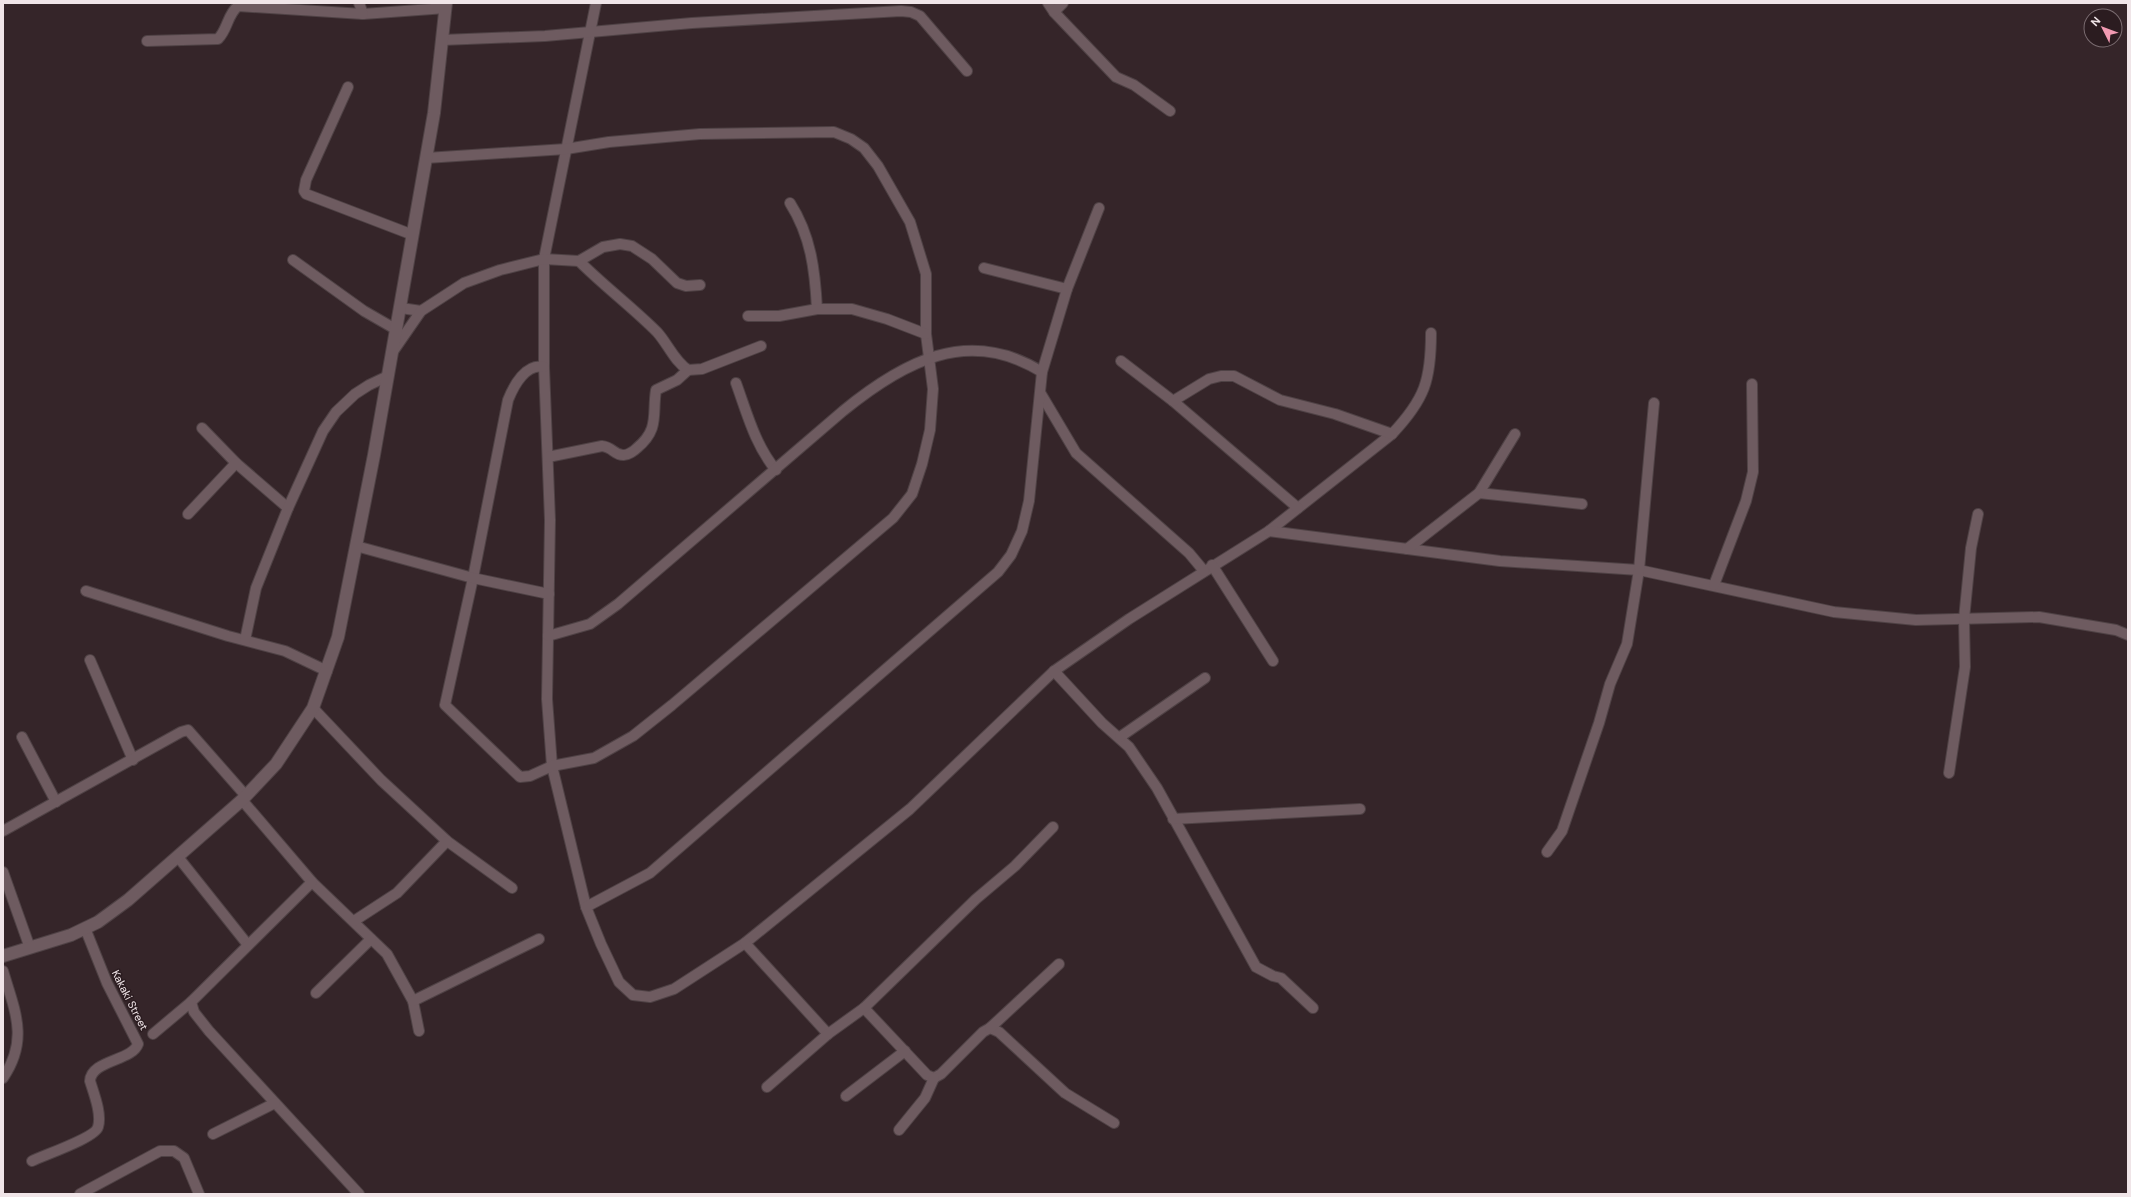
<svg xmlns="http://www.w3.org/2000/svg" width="2131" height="1197" viewBox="0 0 2131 1197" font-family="'DM Sans',sans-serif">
<rect width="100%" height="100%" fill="#352529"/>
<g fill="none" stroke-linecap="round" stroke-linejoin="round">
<g stroke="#4f4245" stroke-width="12">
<g id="street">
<polyline points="359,3 363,14 446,8"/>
<path d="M 596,3 L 544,259 L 544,367 L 550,520 L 547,699 L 552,766 L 586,907 L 601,944 L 619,982 L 633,995 L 650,997 L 674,989 L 745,943 L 910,809 L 1054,671 L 1129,619 L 1269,531 L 1392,434 C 1425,399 1431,380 1431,333"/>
<polyline points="1048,3 1054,12 1116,77 1134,85 1170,111"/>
<polyline points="1054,12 1063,3"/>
<polyline points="442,40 545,36 692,23 901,11 911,12 920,16 967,71"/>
<path d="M 147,41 L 218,39 C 228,29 227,15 238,6 L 363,14"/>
<polyline points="348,87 306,180 304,191 306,194 413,235"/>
<path d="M 426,158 L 566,149 L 609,142 L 700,134 L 834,132 L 851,139 L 864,148 L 878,166 L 910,222 L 926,274 L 926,334 L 933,389 L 930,430 L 922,464 L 912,494 L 893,518 L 672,705 L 633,736 L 594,758 L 552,766 L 530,776 L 520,777 L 445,705 L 473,578 L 508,400 C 514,385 526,363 544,367"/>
<path d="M 790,203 C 811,236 815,270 817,309"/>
<polyline points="293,260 364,311 397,330"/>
<path d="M 579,261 C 604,286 632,307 657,332 C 668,344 674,361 688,370 L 702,369 L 761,346"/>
<polyline points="984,268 1067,289"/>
<polyline points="401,308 421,311"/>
<polyline points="748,316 779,316 817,309 852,309 887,319 926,334"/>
<polyline points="394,350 421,311 464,283 500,270 544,259 579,261 603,247 620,244 632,246 652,259 677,283 686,286 700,285"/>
<polyline points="1121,361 1173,401 1298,508"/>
<path d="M 736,383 C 747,413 755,445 776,470"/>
<polyline points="1041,394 1076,453 1189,553 1204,571"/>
<polyline points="1173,401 1209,379 1221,376 1234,376 1280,400 1335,414 1392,434"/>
<polyline points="202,428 236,463 288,508"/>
<path d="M 548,457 L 602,446 C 613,447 615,456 624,455 C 628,455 634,451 637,448 C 660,429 652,414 656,390 L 677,380 L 688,370"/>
<polyline points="1479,493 1582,504"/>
<polyline points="188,514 236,463"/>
<polyline points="1269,531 1500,561 1639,570 1834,612 1916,620 2039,617 2116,630 2128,635"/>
<polyline points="356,546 473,578 549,594"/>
<polyline points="1407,549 1479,493 1515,434"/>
<polyline points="1212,565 1273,661"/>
<polyline points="1714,585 1746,501 1753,472 1752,384"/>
<polyline points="86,591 228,636 285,651 327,671"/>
<path d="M 548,636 L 590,624 L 618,604 L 843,411 C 903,362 968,326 1042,372"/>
<polyline points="245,640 256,588 288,508 323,431 336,412 355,394 369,385 388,376"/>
<polyline points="90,660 133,760"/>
<polyline points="1054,671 1102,723 1129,747 1157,788 1256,967 1273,976 1281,978 1313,1008"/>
<polyline points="313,708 381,780 447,841 512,888"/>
<polyline points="22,737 56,802"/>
<polyline points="1120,737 1205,678"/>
<polyline points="1949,773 1965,667 1964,619 1971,548 1978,514"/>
<polyline points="242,800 312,882 387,954 413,1001 419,1031"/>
<polyline points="1173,819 1360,809"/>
<polyline points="3,831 181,732 188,730 246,796"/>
<polyline points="1547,852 1562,831 1599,723 1610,684 1627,644 1639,570 1654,403"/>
<polyline points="178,857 248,945"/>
<polyline points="3,872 30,948"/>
<polyline points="312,882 191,1002 194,1012 209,1031 359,1194"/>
<polyline points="586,907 650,873 998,572 1011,555 1022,531 1029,501 1042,372 1067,289 1099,208"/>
<polyline points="354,921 397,893 447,841"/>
<polyline points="745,943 828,1034"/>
<path d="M 3,971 C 15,1011 29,1040 3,1078"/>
<polyline points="316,993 371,939"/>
<polyline points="413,1001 539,939"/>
<polyline points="864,1008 927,1075 934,1078 941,1074 983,1032 990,1028 999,1032 1065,1093 1114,1123"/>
<polyline points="990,1028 1059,964"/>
<polyline points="153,1034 191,1002"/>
<polyline points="767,1087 828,1034 864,1008 976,899 1015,866 1053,827"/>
<polyline points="846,1096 905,1051"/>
<polyline points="899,1130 925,1098 934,1078"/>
<polyline points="213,1134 275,1103"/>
<path d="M 32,1161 C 44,1155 95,1138 98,1127 C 102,1114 94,1094 90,1081 C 91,1060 132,1061 138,1044 L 107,983 L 85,928"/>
<polyline points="80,1194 160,1151 174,1151 184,1158 199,1194"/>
</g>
</g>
<g stroke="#4f4245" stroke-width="14">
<polyline id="secondary" points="3,956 71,935 98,922 128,900 242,800 276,764 313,708 338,637 374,455 434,113 446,3"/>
</g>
<use href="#street" stroke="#6e5b60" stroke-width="10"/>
<use href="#secondary" stroke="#6e5b60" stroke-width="12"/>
</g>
<g text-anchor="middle" stroke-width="3" stroke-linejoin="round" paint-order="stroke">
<g font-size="11" fill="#f0e5e8" stroke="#2b1c20">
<text transform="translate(130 1000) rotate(63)" y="4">Kakaki Street</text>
</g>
</g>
<rect width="2131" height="1197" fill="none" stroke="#f0e5e8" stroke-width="8"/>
<g transform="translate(2103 28) rotate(312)"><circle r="19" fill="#2b1c20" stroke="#7a6c70"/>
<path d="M0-3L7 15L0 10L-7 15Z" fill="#f19ab2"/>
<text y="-6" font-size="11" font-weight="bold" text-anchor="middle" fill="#f0e5e8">N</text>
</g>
</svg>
